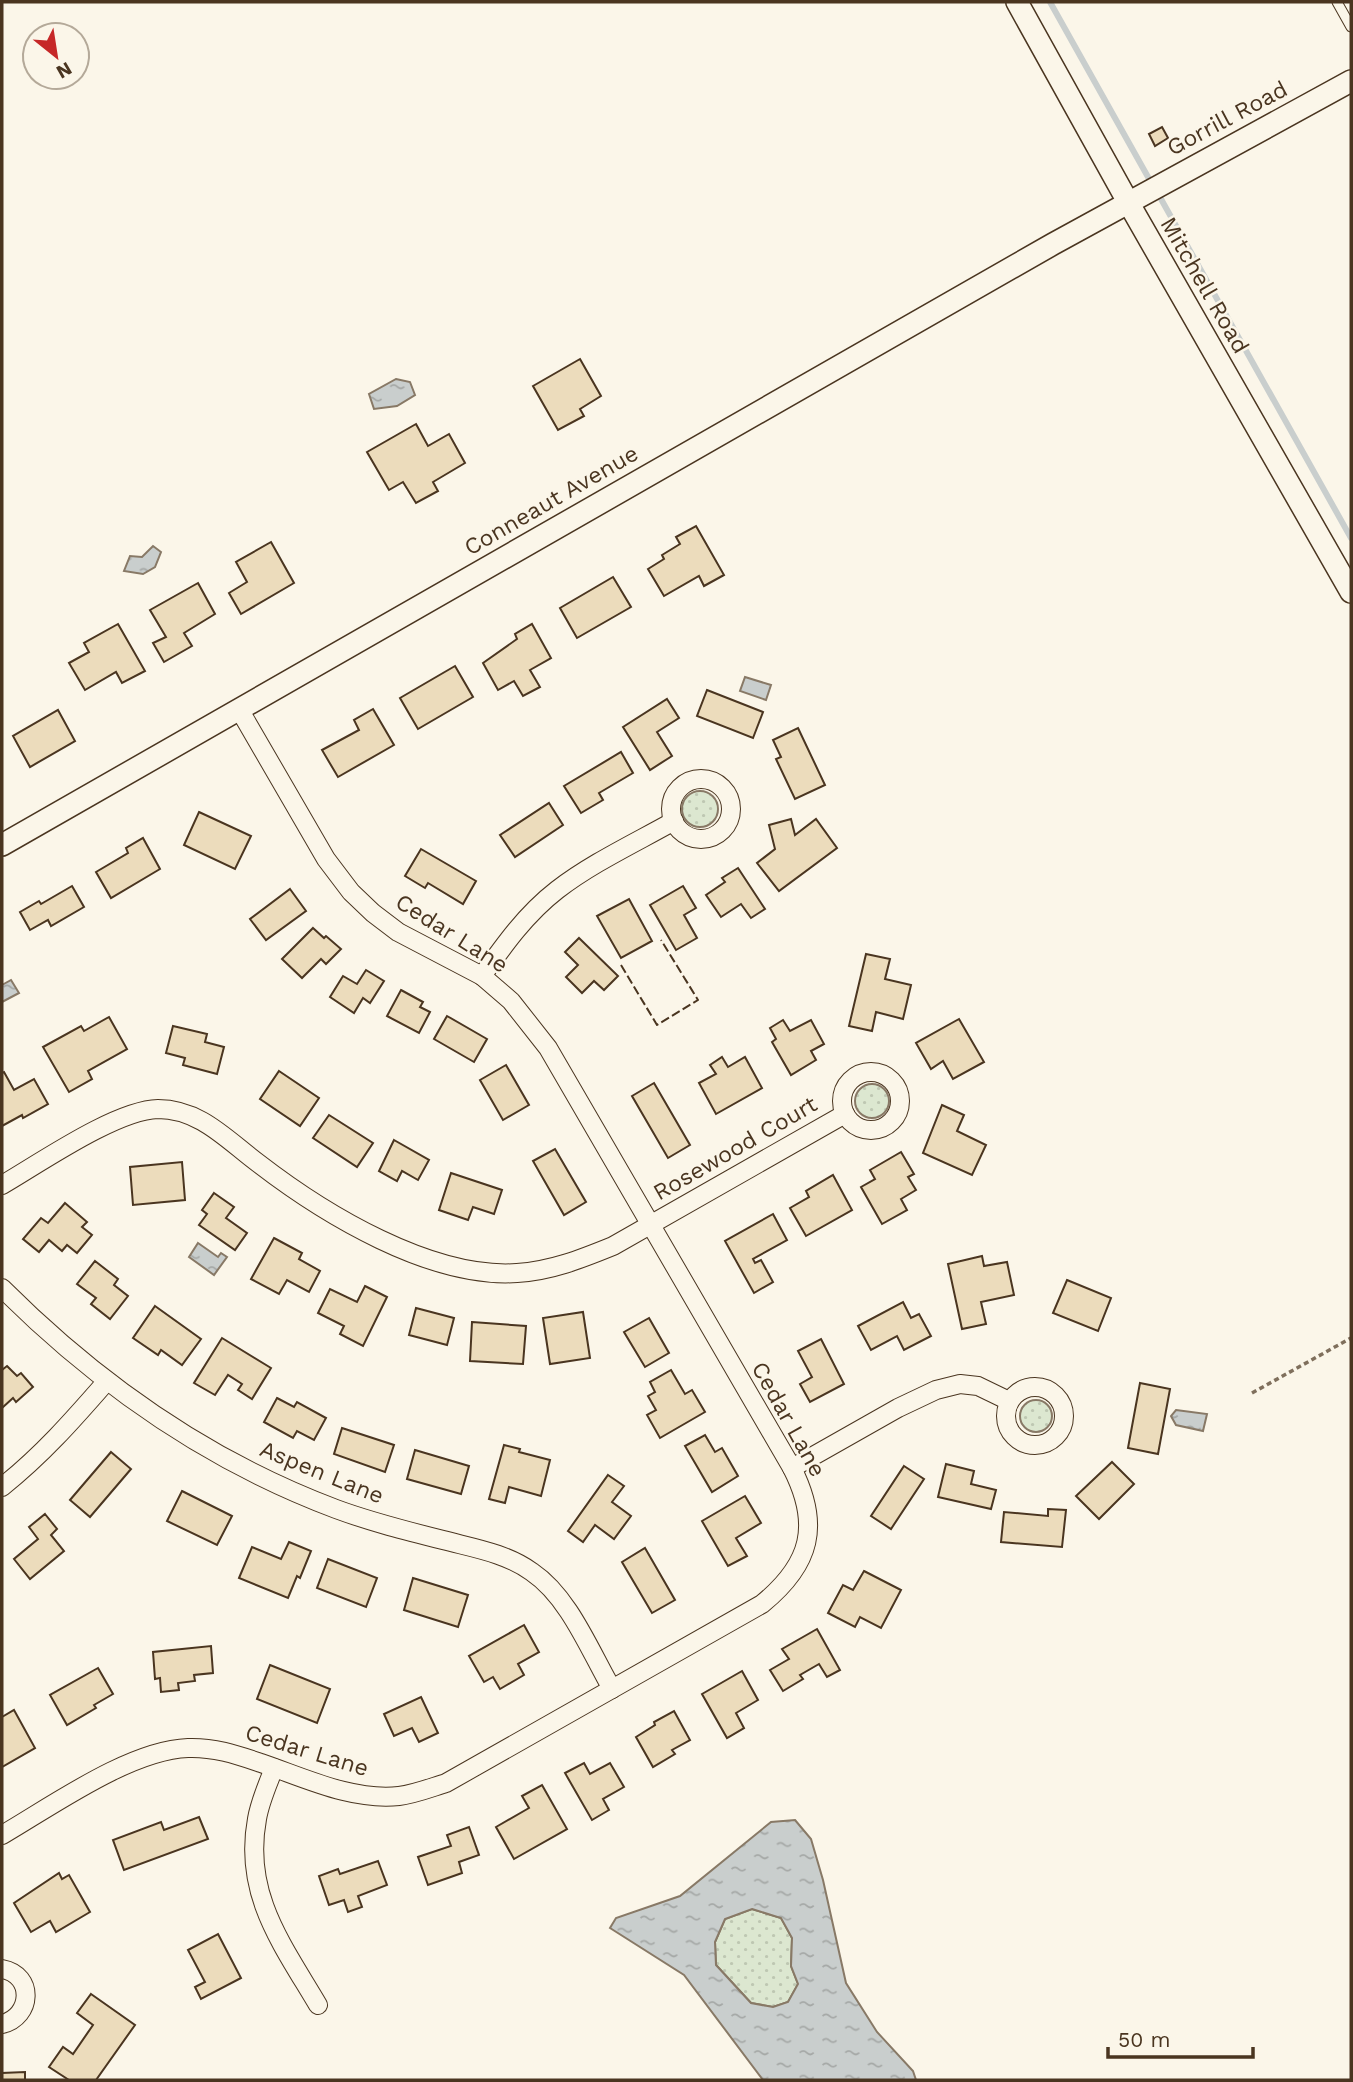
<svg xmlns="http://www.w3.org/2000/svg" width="1353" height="2082" viewBox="0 0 1353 2082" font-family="'Work Sans',sans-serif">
<defs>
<pattern id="grass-dots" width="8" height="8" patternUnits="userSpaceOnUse" patternTransform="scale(1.75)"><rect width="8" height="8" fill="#dce7d0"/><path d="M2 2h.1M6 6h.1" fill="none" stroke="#bec7b2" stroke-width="1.8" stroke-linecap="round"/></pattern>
<pattern id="water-ripples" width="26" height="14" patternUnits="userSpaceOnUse" patternTransform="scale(1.75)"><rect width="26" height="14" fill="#c9cecd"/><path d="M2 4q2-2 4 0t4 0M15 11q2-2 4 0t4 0" fill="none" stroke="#a5a8a6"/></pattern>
</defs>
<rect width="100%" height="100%" fill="#fbf6e9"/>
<g fill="url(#grass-dots)" stroke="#887966" stroke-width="2">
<circle cx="700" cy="809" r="18"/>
<circle cx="872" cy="1101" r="17"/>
<circle cx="1036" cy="1416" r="16"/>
<polygon points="752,1909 781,1918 792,1938 791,1966 798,1984 788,2002 773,2007 751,2003 716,1965 715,1942 725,1919"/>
</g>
<g fill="url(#water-ripples)" stroke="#887966" stroke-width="2" fill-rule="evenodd">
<polygon points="396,379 410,382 415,395 397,406 374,409 369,394"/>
<polygon points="153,546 161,552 155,567 143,574 124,571 130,556 142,557"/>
<polygon points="745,677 771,685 766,700 740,691"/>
<polygon points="11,980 19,993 2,1002 2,985"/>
<polygon points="198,1243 218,1257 221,1253 227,1257 214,1275 189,1257"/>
<polygon points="1176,1410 1207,1414 1203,1431 1176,1425 1171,1416"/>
<path d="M 795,1820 L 811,1839 L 823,1880 L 846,1983 L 877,2032 L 913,2071 L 916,2080 L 763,2080 L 684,1975 L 610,1928 L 616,1918 L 680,1896 L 771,1822 ZM 752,1909 L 781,1918 L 792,1938 L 791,1966 L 798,1984 L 788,2002 L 773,2007 L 751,2003 L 716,1965 L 715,1942 L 725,1919 Z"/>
</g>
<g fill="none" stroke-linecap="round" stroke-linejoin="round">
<g stroke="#c9cecd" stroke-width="6">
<polyline points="1050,2 1148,177"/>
<polyline points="1161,199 1351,538"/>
</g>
</g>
<g fill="#ecdcbc" stroke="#4a3520" stroke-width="2">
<polygon points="1162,127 1168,138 1155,146 1149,134"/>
<polygon points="580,359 601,396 580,409 584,416 558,430 533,386"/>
<polygon points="416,424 428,446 449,434 465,463 433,482 438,491 416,503 403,482 389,490 367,452"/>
<polygon points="696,526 724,575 704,586 699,576 664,596 648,569 664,559 662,555 680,544 676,537"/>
<polygon points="271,542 294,583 241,614 229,593 247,582 236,562"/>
<polygon points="613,577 631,607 577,638 560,608"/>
<polygon points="198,583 215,614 184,633 192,646 164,662 153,643 166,637 150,610"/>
<polygon points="118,624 145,671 122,683 116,672 85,690 69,663 89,652 84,643"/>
<polygon points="532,624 551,658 530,670 540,687 523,696 514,681 498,690 483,663 517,639 515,634"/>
<polygon points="455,666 473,697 418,729 400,698"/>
<polygon points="707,690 763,712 753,738 697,716"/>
<polygon points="667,699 679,718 657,732 672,756 650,770 623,727"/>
<polygon points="373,709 394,745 338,777 322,750 359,730 354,720"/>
<polygon points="58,710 75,741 30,767 13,736"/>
<polygon points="798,728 825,785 795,799 776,759 781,757 773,740"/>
<polygon points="621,752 633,773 599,793 603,800 581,813 564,786"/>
<polygon points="549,803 563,825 515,857 500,835"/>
<polygon points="199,812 251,836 235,869 184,845"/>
<polygon points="791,819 795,835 816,819 837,848 779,891 757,863 775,849 769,825"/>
<polygon points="143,838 160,869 111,898 96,872 128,853 126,848"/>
<polygon points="421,849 476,881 463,904 428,883 425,888 405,876"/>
<polygon points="738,868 765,909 751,918 741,904 721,917 706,895 725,882 722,878"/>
<polygon points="72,886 84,907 51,926 48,920 30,930 20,912 39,901 41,904"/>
<polygon points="683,886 696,908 684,915 697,938 676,950 650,905"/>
<polygon points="290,889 306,911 266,940 250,919"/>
<polygon points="629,899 652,941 621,958 597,916"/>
<polygon points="313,928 324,938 326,936 341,949 326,964 321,959 302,978 282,959"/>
<polygon points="579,938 618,976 604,990 594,981 582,993 566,977 578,965 565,952"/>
<polygon points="866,954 890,959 885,979 911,985 903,1019 876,1012 872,1031 849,1026"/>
<polygon points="366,970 384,981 370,1003 363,998 354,1013 330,997 343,976 357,984"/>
<polygon points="401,990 423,1002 420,1007 430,1012 419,1033 387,1016"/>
<polygon points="447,1016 487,1039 474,1062 434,1039"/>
<polygon points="109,1017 127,1049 88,1071 92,1079 69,1092 43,1047 81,1026 84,1031"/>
<polygon points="959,1019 984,1062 953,1079 943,1061 931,1069 916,1043"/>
<polygon points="783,1020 790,1031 811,1020 824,1044 811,1051 816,1060 791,1075 772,1042 776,1039 770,1028"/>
<polygon points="173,1026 207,1034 205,1042 224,1047 217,1074 183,1065 185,1058 166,1053"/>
<polygon points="722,1057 728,1067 745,1057 762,1088 716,1114 699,1083 716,1074 710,1065"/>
<polygon points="506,1065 529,1105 503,1120 480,1080"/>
<polygon points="279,1071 319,1098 300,1126 260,1099"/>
<polygon points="4,1072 14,1090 34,1079 48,1104 23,1118 22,1115 2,1126 2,1073"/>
<polygon points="654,1083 690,1145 668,1158 632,1096"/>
<polygon points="942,1105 964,1115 957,1131 986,1145 972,1175 923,1153"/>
<polygon points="329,1115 373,1143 357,1167 313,1138"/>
<polygon points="394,1140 429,1160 418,1180 402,1171 397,1181 379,1171"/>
<polygon points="555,1149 586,1202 564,1215 533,1161"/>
<polygon points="901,1152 914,1174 908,1177 916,1190 901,1199 907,1210 882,1224 861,1187 875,1179 870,1170"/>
<polygon points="182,1162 185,1200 133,1205 130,1167"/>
<polygon points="451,1173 502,1190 494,1214 473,1207 468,1220 439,1210"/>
<polygon points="833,1175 852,1210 806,1236 790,1208 809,1197 806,1191"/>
<polygon points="214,1193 234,1207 226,1218 247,1233 235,1250 199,1225 207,1214 202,1210"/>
<polygon points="65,1203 87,1222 82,1227 92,1235 77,1253 67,1245 62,1251 49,1240 39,1252 23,1239 41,1218 48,1223"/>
<polygon points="773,1214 787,1240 753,1259 755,1263 761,1260 773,1282 754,1293 725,1241"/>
<polygon points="274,1238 302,1253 299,1259 320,1271 309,1292 287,1280 279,1294 251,1279"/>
<polygon points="982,1256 984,1266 1007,1262 1014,1295 981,1302 986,1324 962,1329 948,1264"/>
<polygon points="95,1261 118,1279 114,1285 128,1296 110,1319 91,1304 96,1298 77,1284"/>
<polygon points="1067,1280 1111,1298 1098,1331 1053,1313"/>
<polygon points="365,1286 387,1297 363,1346 340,1334 344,1326 318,1313 330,1289 357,1302"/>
<polygon points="903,1302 911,1318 919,1314 931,1336 904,1350 897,1336 871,1350 858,1326"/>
<polygon points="155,1306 201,1339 182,1365 161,1350 158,1355 133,1338"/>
<polygon points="416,1308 454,1318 447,1345 409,1335"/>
<polygon points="583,1312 590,1358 550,1364 543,1318"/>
<polygon points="649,1318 669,1353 645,1367 624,1332"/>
<polygon points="472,1322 526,1326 523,1364 470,1361"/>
<polygon points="222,1338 271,1368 252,1399 238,1390 242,1384 228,1375 215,1395 194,1383"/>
<polygon points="821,1339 844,1384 810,1402 800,1384 812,1377 798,1351"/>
<polygon points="7,1366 17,1376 21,1373 33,1387 16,1402 13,1398 2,1408 2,1370"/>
<polygon points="671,1370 685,1394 692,1390 705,1412 660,1438 647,1415 656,1410 648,1396 655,1392 650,1382"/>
<polygon points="1140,1383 1170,1389 1158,1454 1128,1448"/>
<polygon points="277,1398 294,1407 297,1402 326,1418 314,1440 297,1431 293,1438 264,1422"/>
<polygon points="342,1428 394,1445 385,1472 334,1454"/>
<polygon points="705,1435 715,1452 722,1448 738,1476 712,1492 685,1446"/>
<polygon points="504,1445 520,1449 519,1452 550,1460 541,1496 509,1487 505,1503 489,1499"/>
<polygon points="415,1450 469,1466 461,1494 407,1479"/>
<polygon points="111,1452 131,1469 90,1517 70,1500"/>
<polygon points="1112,1462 1134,1484 1099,1519 1076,1496"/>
<polygon points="946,1464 974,1471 971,1484 996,1490 991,1509 938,1497"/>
<polygon points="904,1466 924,1479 891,1529 871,1516"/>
<polygon points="608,1475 624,1486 612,1502 631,1516 614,1539 595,1525 583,1542 568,1531"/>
<polygon points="182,1491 232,1516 217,1545 167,1521"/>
<polygon points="745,1496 761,1523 736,1538 747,1556 728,1566 702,1521"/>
<polygon points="1048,1509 1066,1510 1062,1547 1001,1542 1004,1512 1048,1516"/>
<polygon points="45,1514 57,1529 51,1535 64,1551 30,1579 14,1559 38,1539 29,1527"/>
<polygon points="289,1542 311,1551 300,1578 297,1576 288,1598 239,1578 252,1547 281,1559"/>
<polygon points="645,1548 675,1600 652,1613 622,1562"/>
<polygon points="328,1559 377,1578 366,1607 317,1588"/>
<polygon points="864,1571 901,1590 881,1628 860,1617 855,1627 828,1613 843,1585 853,1590"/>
<polygon points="413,1578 468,1595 458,1627 404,1610"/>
<polygon points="524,1625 539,1652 518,1664 524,1675 500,1689 493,1677 484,1682 469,1656"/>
<polygon points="817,1629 840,1670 827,1677 819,1664 800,1675 803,1679 783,1691 770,1670 789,1659 782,1649"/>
<polygon points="211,1646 213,1673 194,1675 195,1681 178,1683 179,1690 161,1692 160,1678 155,1679 153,1652"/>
<polygon points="270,1665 330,1689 317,1723 257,1699"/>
<polygon points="98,1668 113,1694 94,1705 96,1708 67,1725 50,1695"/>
<polygon points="742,1671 758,1700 736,1713 744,1728 727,1738 702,1694"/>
<polygon points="421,1697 438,1733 419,1742 412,1728 394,1736 384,1714"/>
<polygon points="14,1710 35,1748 2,1767 2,1717"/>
<polygon points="674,1711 690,1740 672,1750 675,1754 653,1767 636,1737 655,1725 654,1722"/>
<polygon points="584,1763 590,1774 610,1763 624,1787 603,1799 609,1810 592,1820 565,1773"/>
<polygon points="542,1785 567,1829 514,1859 496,1827 529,1808 522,1796"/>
<polygon points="199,1817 208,1839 124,1870 113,1840 161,1822 164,1830"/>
<polygon points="469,1827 479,1855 459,1862 462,1873 428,1885 418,1857 451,1846 447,1835"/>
<polygon points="378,1861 387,1885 358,1896 362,1907 348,1912 344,1900 329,1905 319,1876 338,1869 340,1874"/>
<polygon points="59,1873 62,1879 69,1875 90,1912 56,1932 50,1921 31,1932 14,1903"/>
<polygon points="218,1934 241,1978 201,1999 195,1987 205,1982 188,1950"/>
<polygon points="91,1994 135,2025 96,2080 69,2080 49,2067 63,2047 73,2054 93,2025 77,2013"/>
<polygon points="25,2072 25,2080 2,2080 2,2073"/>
</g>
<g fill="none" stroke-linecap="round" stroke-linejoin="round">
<g stroke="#4a3520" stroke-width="11">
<polyline id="service" points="1337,2 1351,27"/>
</g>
<g stroke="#4a3520" stroke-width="20">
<g id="minor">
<circle cx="701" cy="809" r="30"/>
<path d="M 482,976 C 504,945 526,914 557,890 C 592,863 635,843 674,821"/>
<circle cx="871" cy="1101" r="29"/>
<path d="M 2,1185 C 40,1163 116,1110 158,1109 C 200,1109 227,1140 258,1163 C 324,1214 431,1279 517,1273 C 551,1271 581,1259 613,1246 L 845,1114"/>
<path d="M 2,1288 C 98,1384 208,1461 336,1509 C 371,1522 407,1531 443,1540 C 473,1548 506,1553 532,1572 C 569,1597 590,1651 612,1689"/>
<circle cx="1035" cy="1416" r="29"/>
<polyline points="792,1468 898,1408 936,1390 960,1384 978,1386 1009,1401"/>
<path d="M 2,1487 C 42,1455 72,1421 106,1382"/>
<path d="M 274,1768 C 268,1784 260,1801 257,1819 C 243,1894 282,1944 318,2005"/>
<path d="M 2,1835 C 52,1806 130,1750 188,1748 C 214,1747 237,1755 261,1763 C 305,1778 352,1801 399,1796 C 415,1794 430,1788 446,1783 L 762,1604 C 811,1564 821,1525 792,1468 L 548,1048 L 511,1001 L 482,976 L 398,932 L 373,913 L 351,892 L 326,859 L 239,709"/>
<path d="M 2,1969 C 35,1975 32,2017 2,2024"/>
</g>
</g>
<g stroke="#4a3520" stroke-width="24">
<g id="tertiary">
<polyline points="1017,2 1128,202 1351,592"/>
<polyline points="2,845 1053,244 1351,81"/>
</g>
</g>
<polyline stroke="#7f6f5c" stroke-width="3.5" stroke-dasharray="5 3.5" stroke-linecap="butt" points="1252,1393 1351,1338"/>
<use href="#service" stroke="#fbf6e9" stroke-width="9"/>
<use href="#minor" stroke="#fbf6e9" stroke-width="18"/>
<use href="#tertiary" stroke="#fbf6e9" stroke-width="21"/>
<polyline stroke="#4a3520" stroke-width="2" stroke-dasharray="9 3.5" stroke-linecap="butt" points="621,965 657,1025 698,1000 661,940"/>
</g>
<g text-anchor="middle" stroke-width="5" stroke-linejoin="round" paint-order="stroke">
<g font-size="23" fill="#4a3520" stroke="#fbf6e9">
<text transform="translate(1227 118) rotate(-28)" y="8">Gorrill Road</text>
<text transform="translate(1205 285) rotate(60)" y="8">Mitchell Road</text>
<text transform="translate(551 500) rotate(-30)" y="8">Conneaut Avenue</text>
<text transform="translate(452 933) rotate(32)" y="8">Cedar Lane</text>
<text transform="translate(735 1148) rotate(-30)" y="8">Rosewood Court</text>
<text transform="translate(789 1419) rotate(61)" y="8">Cedar Lane</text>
<text transform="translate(322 1472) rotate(22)" y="8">Aspen Lane</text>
<text transform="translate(307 1750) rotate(17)" y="8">Cedar Lane</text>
</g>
</g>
<rect width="1353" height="2082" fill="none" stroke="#4a3520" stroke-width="7"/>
<g transform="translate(56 56) rotate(150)"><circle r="33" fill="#fbf6e9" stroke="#b4a999" stroke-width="2"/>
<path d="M0-5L12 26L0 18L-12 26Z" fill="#c62828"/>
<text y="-10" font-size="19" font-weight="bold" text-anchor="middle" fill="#4a3520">N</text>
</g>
<path d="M1108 2047v10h145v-10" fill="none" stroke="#4a3520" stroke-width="3.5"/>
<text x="1118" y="2047" font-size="21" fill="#4a3520" stroke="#fbf6e9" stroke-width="5" paint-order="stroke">50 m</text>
</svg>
